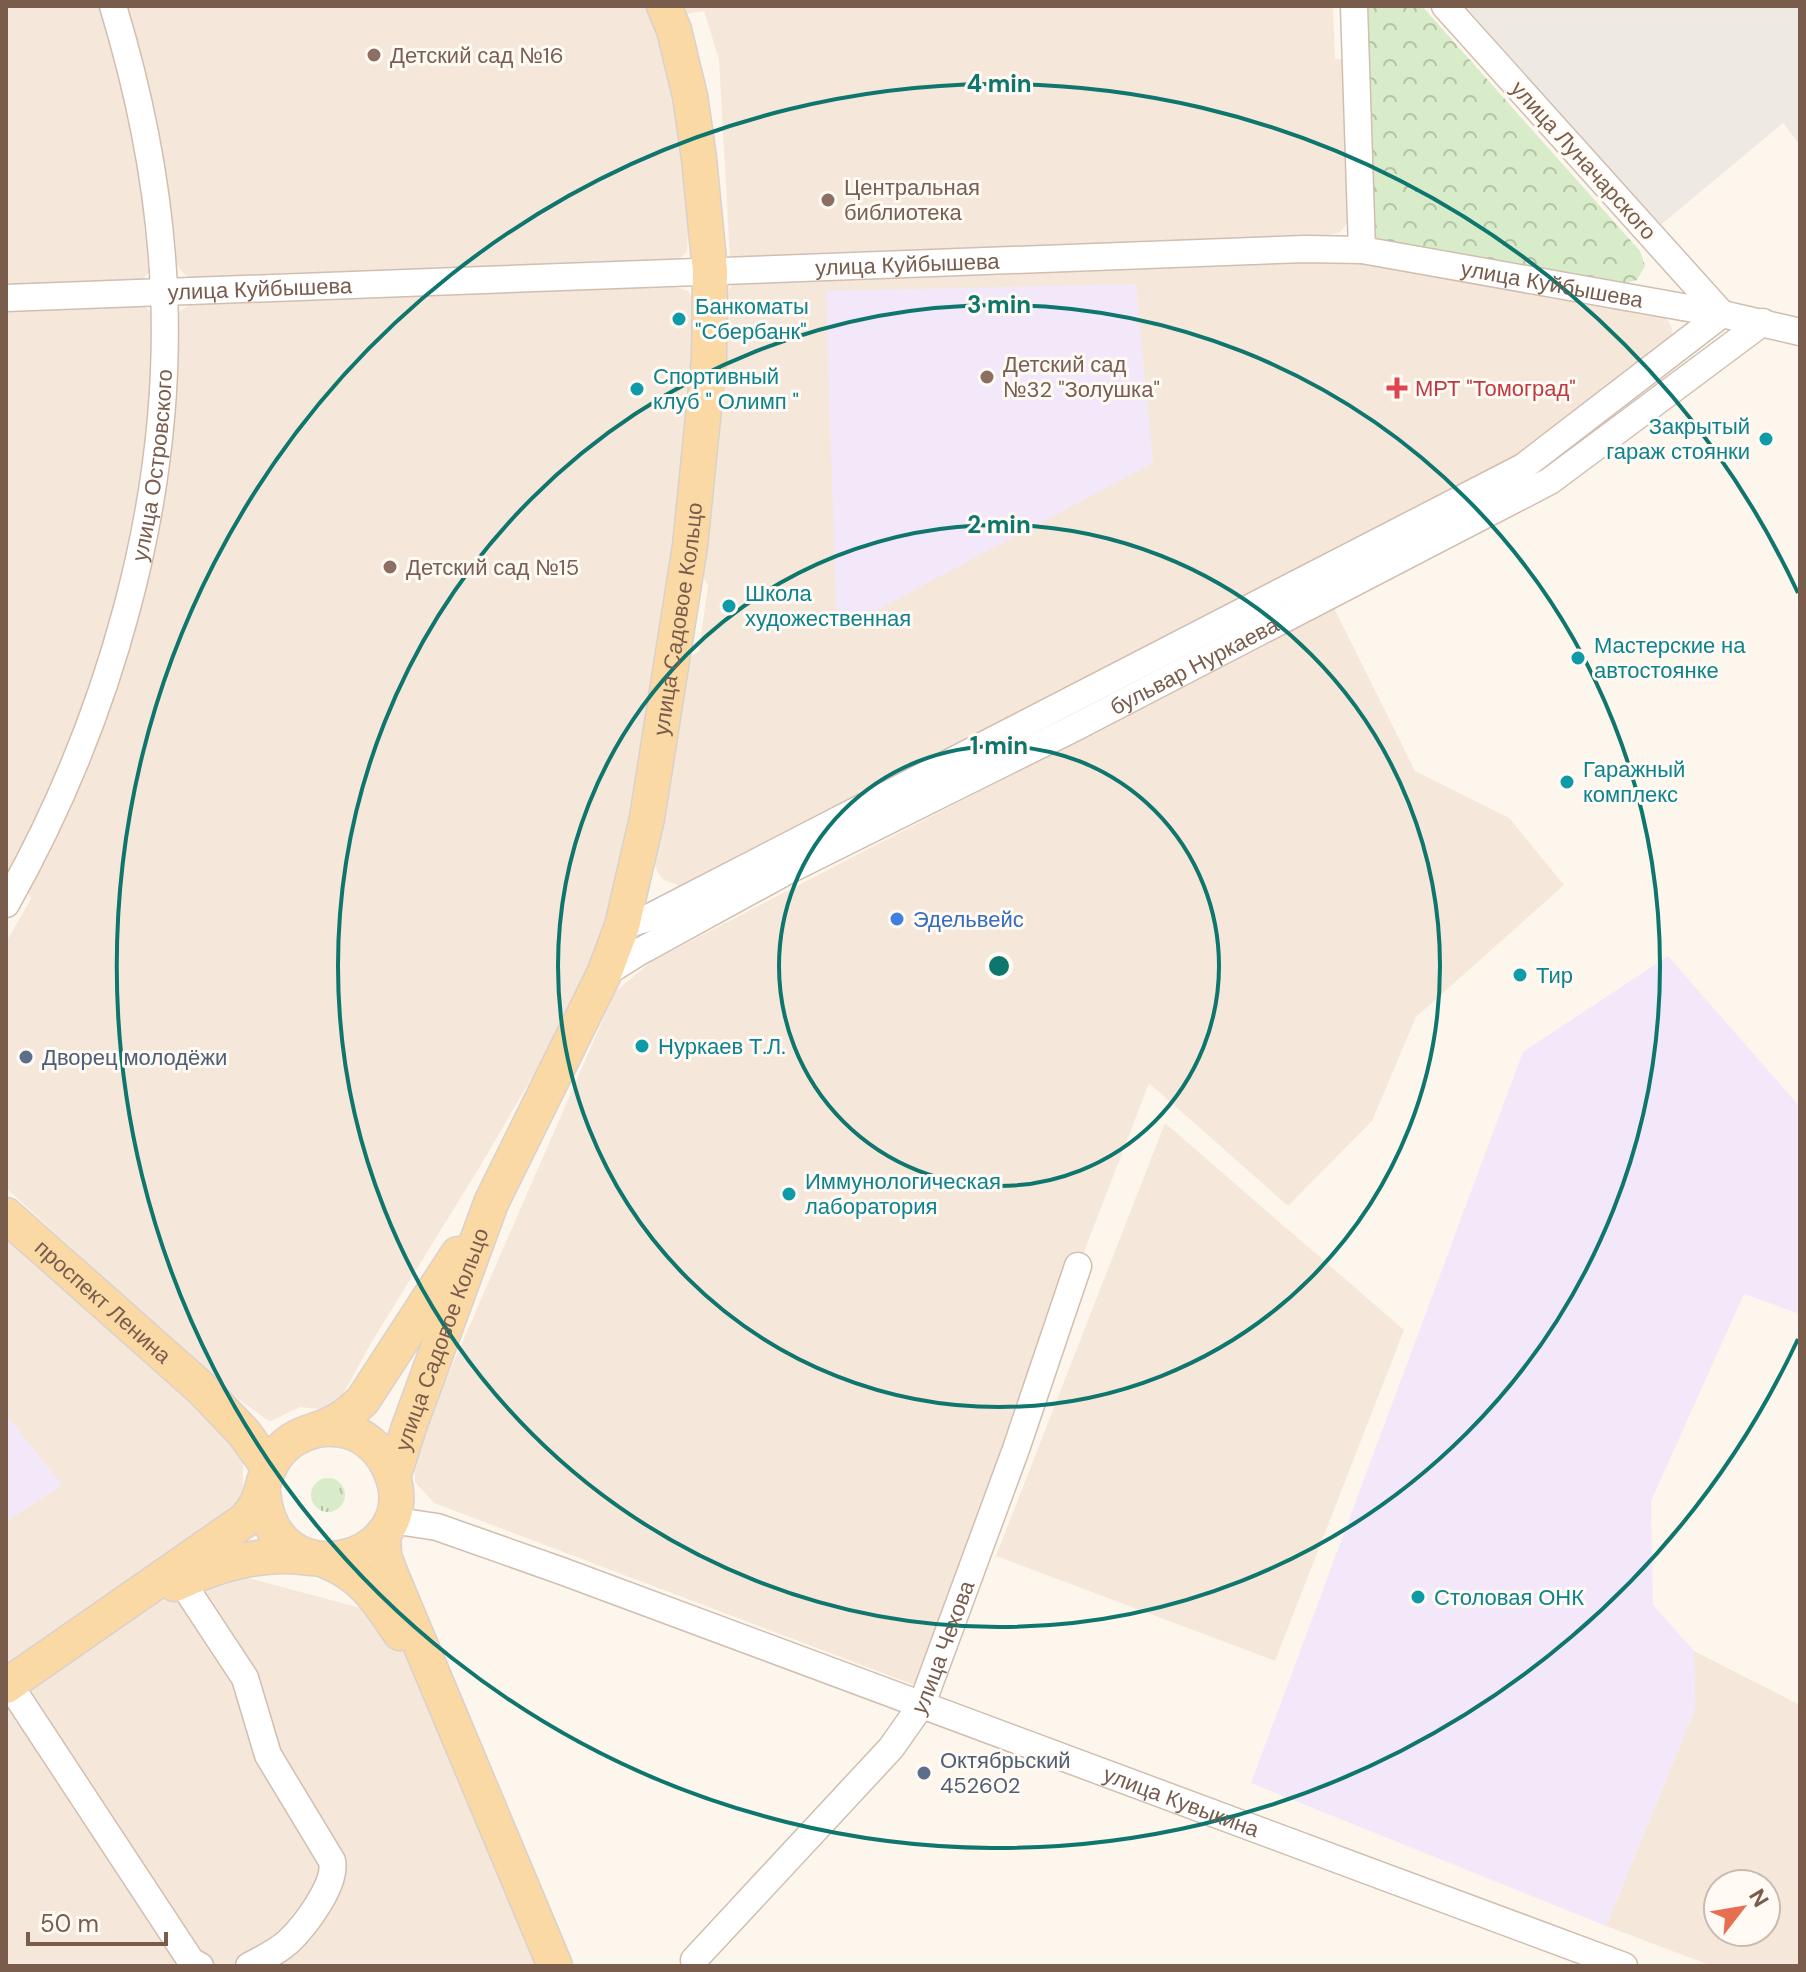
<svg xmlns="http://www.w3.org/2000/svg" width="1806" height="1972" viewBox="0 0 1806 1972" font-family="'DM Sans',sans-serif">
<defs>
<pattern id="grass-tufts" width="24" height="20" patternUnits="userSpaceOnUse" patternTransform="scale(2)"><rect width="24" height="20" fill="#d8ecc9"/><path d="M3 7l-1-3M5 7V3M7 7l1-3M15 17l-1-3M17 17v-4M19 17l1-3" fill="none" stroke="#b4c2a5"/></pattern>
<pattern id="forest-crowns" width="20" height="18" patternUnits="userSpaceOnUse" patternTransform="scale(2)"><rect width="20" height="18" fill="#d8ecc9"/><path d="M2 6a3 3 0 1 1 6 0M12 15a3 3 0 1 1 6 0" fill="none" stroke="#b4c2a5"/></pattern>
</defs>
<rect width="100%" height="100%" fill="#fdf6ec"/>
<g fill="#f5e8da" fill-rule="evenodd">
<polygon points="6,6 101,6 114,48 140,169 151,263 150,271 140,282 6,288"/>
<polygon points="123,6 650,6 677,98 689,212 687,251 677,262 193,279 185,275 173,260"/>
<polygon points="677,6 1333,6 1335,59 1345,59 1351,219 1339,233 1329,235 730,259 719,59 704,11 686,14"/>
<polygon points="1276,261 1361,262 1666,317 1672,328 1672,340 1531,456 682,887 664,880 658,873 652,856 686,661 699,651 708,585 699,570 726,297 731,286 736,282"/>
<polygon points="668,284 688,291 694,300 695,357 676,544 634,816 609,922 565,1021 479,1168 371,1343 336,1407 328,1410 300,1407 271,1421 267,1420 224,1388 6,1188 6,942 31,899 26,888 86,761 175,320 179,312 192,303"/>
<polygon points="142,304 151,312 153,334 148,420 129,548 109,631 67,753 6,881 6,307"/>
<polygon points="1334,608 1415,771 1509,818 1564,885 1416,1017 1372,1121 1288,1206 1149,1083 917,1686 434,1503 415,1482 414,1453 615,992 652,961"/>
<polygon points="1165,1123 1404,1330 1275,1661 996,1556"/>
<polygon points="6,1227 197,1399 243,1452 243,1499 241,1505 6,1664 6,1521 62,1485 6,1415"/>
<polygon points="241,1576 372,1611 400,1643 545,1966 6,1966 6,1700 114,1623 175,1590"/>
<path d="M 1694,1651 L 1800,1705 L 1800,1966 L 1712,1966 L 1606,1926 L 1695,1709 ZM 1718,1884 L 1766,1884 L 1766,1932 L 1718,1932 Z"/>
</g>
<polygon fill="#efe9e4" points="1452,6 1800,6 1800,145 1783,123 1657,228"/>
<g fill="#f3e8fa">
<polygon points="1136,284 1153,463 837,631 826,291"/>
<polygon points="1668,956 1800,1107 1800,1314 1744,1294 1651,1501 1653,1605 1694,1651 1695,1709 1606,1926 1251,1783 1523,1052"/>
<polygon points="6,1415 62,1485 6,1521"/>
</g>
<circle fill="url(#grass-tufts)" cx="328" cy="1495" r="17"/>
<polygon fill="url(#forest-crowns)" points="1366,6 1422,6 1640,251 1645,266 1637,280 1622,284 1375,242"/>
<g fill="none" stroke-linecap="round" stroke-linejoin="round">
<g stroke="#d1beb0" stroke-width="29">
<g id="minor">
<polyline points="1354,6 1362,250"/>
<path id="s1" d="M 6,298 L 1305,249 L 1362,250 L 1722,314 L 1800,332"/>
<path id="s2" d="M 6,904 C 109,722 173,501 164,291 C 160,194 141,98 113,6"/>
<polyline points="622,926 648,918 1523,467 1722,314 1445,6"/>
<path id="s3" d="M 604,974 L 639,952 L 785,872 L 1074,728 L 1550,481 L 1763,322"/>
<path id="s4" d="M 391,1520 L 437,1527 L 559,1570 L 1624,1966"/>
<path d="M 181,1581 L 245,1678 L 268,1755 L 332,1861 C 337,1884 305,1926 288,1942 C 277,1952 262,1959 249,1966"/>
<polyline points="9,1684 191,1961 200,1966"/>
<path id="s5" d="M 694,1960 L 891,1748 L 922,1704 L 1016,1449 L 1078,1266"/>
</g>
</g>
<g stroke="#dad1cd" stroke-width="37">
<g id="major">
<path id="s6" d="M 6,1215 L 202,1389 L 244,1433 L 269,1468"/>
<path d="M 316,1430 C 337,1423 348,1415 363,1400 L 458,1254"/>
<path id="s7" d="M 393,1477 L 409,1427 L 491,1203 L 604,974 L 622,926 L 647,818 L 690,546 L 709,358 L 710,271 L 699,158 L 690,96 L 674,30 L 664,6"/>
<polyline points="383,1534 384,1556 392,1577 555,1966"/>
<path d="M 324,1560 C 363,1575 378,1600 400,1633"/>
<path d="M 175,1584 C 218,1564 262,1551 310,1558"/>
<path d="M 6,1686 L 245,1520 C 265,1498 259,1488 270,1466 C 284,1437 317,1423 348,1431 C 368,1437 383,1453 391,1472 C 427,1561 272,1604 263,1492"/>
</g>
</g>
<use href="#minor" stroke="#fff" stroke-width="26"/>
<use href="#major" stroke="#fbd9a5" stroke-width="34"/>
</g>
<g fill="none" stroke="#0f766e" stroke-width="4">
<circle cx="999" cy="966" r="220"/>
<circle cx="999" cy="966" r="441"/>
<circle cx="999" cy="966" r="661"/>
<path d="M1798 1339A882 882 0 1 1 1798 593"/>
</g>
<g fill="#8d6e63" stroke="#fffaf3" stroke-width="3">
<circle cx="374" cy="55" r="8"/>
<circle cx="828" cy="200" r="8"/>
<circle cx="987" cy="377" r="8"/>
<circle cx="390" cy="567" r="8"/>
</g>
<g fill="#0f9aa8" stroke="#fffaf3" stroke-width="3">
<circle cx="679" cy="319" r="8"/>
<circle cx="637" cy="389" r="8"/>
<circle cx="1766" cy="439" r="8"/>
<circle cx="729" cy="606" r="8"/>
<circle cx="1578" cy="658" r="8"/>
<circle cx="1567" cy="782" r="8"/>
<circle cx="1520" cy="975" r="8"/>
<circle cx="642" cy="1046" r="8"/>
<circle cx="789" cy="1194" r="8"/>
<circle cx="1418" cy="1597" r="8"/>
</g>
<path fill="#e0444e" stroke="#fffaf3" stroke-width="3" d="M1393 376h8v8h8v8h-8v8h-8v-8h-8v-8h8z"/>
<circle fill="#3f7fe0" stroke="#fffaf3" stroke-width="3" cx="897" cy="919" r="8"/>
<g fill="#5c6f8a" stroke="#fffaf3" stroke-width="3">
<circle cx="26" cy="1057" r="8"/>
<circle cx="924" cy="1773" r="8"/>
</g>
<g text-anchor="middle" stroke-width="6" stroke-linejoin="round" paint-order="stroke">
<g font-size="22" fill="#785e54" stroke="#fffaf3" text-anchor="start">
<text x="390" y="63">Детский сад №16</text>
<text x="844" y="195">Центральная<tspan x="844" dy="25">библиотека</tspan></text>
<text x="1003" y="372">Детский сад<tspan x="1003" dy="25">№32 "Золушка"</tspan></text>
<text x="406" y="575">Детский сад №15</text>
</g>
<g font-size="22" fill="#7a5c4d" stroke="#fffaf3">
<text transform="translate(1584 160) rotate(48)" y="8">улица Луначарского</text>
<text dy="8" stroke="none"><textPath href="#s1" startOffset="902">улица Куйбышева</textPath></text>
<text dy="8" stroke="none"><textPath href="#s1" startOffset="1550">улица Куйбышева</textPath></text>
<text dy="8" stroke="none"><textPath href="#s1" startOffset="254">улица Куйбышева</textPath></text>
<text dy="8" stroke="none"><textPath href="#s2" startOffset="466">улица Островского</textPath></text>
<text dy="8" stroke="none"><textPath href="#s7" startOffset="910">улица Садовое Кольцо</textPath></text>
<text dy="8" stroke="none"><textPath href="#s3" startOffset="666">бульвар Нуркаева</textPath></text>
<text dy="8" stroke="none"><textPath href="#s6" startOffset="130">проспект Ленина</textPath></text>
<text dy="8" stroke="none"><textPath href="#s7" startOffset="146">улица Садовое Кольцо</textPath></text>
<text dy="8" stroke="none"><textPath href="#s5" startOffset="404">улица Чехова</textPath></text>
<text dy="8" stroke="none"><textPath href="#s4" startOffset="840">улица Кувыкина</textPath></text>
</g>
<g font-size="22" fill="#0d838f" stroke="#fffaf3" text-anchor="start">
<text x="695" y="314">Банкоматы<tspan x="695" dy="25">"Сбербанк"</tspan></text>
<text x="653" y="384">Спортивный<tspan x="653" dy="25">клуб " Олимп "</tspan></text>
<text x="1750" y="434" text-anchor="end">Закрытый<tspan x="1750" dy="25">гараж стоянки</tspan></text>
<text x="745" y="601">Школа<tspan x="745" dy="25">художественная</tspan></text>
<text x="1594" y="653">Мастерские на<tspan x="1594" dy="25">автостоянке</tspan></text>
<text x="1583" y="777">Гаражный<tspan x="1583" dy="25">комплекс</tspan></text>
<text x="1536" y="983">Тир</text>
<text x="658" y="1054">Нуркаев Т.Л.</text>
<text x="805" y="1189">Иммунологическая<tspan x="805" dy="25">лаборатория</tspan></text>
<text x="1434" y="1605">Столовая ОНК</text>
</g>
<g font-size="22" fill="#be3a42" stroke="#fffaf3" text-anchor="start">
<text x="1415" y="396">МРТ "Томоград"</text>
</g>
<g font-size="22" fill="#366cbe" stroke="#fffaf3" text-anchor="start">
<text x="913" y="927">Эдельвейс</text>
</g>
<g font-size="22" fill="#4e5e75" stroke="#fffaf3" text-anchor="start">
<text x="42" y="1065">Дворец молодёжи</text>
<text x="940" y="1768">Октябрьский<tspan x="940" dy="25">452602</tspan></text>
</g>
</g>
<circle cx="999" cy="966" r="12" fill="#0f766e" stroke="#fffaf3" stroke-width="4"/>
<g font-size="24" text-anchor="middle" font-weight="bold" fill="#0f766e" stroke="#fffaf3" stroke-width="6" stroke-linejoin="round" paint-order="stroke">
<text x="999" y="92">4 min</text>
<text x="999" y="313">3 min</text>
<text x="999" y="533">2 min</text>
<text x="999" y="754">1 min</text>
</g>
<rect width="1806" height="1972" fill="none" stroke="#7a5c4d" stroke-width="16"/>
<g transform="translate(1742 1908) rotate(59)"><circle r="38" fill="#fffaf3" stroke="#cabbb1" stroke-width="2"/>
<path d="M0-6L14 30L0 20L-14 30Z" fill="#e76f51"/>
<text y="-12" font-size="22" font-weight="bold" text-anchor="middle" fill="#7a5c4d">N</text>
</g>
<path d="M28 1932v12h138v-12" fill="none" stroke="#7a5c4d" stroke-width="4"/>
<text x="40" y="1932" font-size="24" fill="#7a5c4d" stroke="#fffaf3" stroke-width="6" paint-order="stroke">50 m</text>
</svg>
